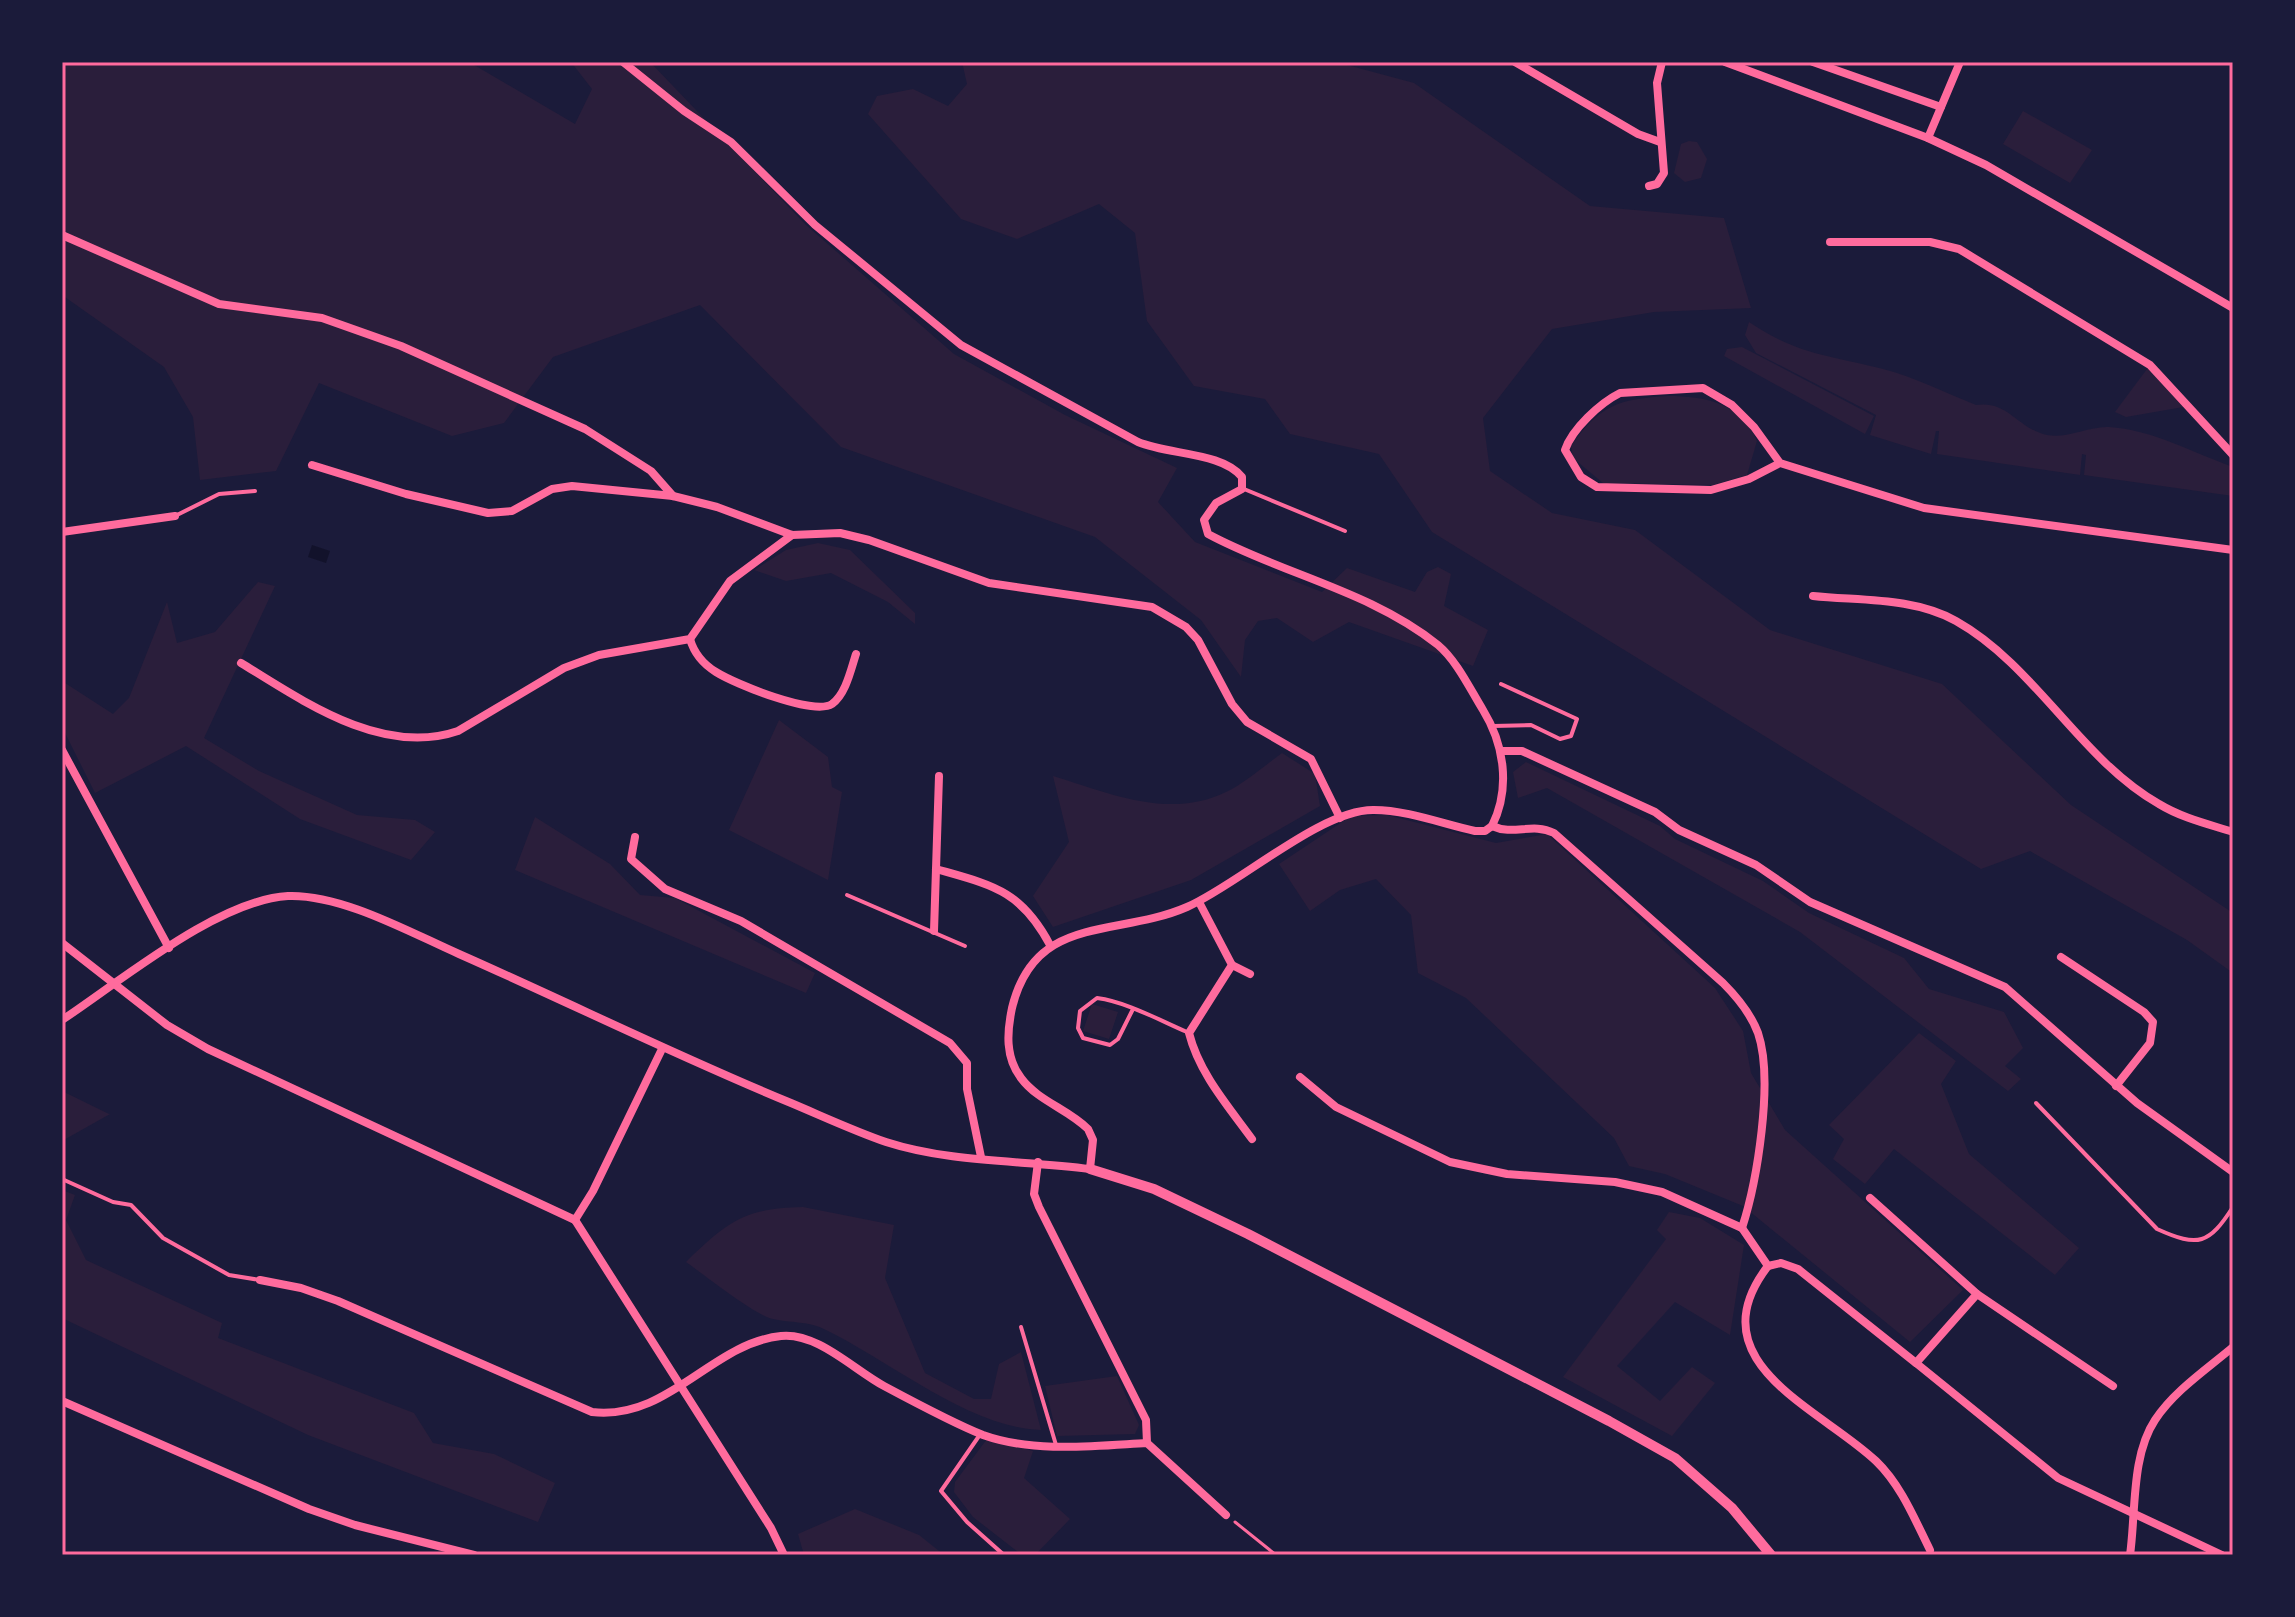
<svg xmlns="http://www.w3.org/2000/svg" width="2295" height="1617" viewBox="0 0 2295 1617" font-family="'PT Sans',sans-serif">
<rect width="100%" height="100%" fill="#1b1b3a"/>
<g fill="#2a1e3b">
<polygon points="62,62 469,62 575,124 592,89 571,62 650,62 806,225 954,354 1065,415 1177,468 1158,502 1195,542 1322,592 1347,568 1415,592 1427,572 1438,567 1451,574 1444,606 1488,630 1473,666 1349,622 1313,642 1277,618 1258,621 1245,640 1241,677 1201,620 1095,537 841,447 700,305 553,357 504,423 452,436 319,383 276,471 200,480 193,417 164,367 62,295"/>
<polygon points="962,62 1336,62 1414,83 1590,206 1724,218 1751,308 1654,312 1552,329 1483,418 1490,471 1552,513 1635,530 1770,630 1942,684 2071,805 2233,913 2233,973 2187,940 2030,851 1981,869 1432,532 1379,454 1290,434 1265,399 1194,386 1147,321 1135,233 1099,204 1017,239 961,219 868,114 877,96 913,89 948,106 967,84"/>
<polygon points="2023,111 2092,150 2070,183 2003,144"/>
<polygon points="1689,141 1697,142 1707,159 1701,178 1685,182 1674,173 1681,144"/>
<path d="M 1749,322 C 1798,355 1828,355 1883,369 C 1914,377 1946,393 1976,405 C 2008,400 2018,429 2047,435 C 2067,439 2089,426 2109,427 C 2150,429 2194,453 2233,467 L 2233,496 L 2084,475 L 2086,455 L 2082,454 L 2080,475 L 1937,454 L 1939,431 L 1936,431 L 1931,454 L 1870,435 L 1876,415 L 1756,353 L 1745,335 Z"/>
<polygon points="1742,347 1874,416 1865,434 1724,356 1727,349"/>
<polygon points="2150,365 2189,406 2126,417 2115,412"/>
<path d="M 1668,396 C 1705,396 1741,403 1757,441 L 1747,475 L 1713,485 L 1603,483 L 1573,458 L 1571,446 C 1600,404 1620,399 1668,396 Z"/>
<polygon points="818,543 850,550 915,613 915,624 888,602 831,573 786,581 754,570 786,550"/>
<polygon points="258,582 275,586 204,738 259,771 357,815 415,820 435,832 411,860 300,819 186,746 95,793 62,727 62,681 113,714 129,698 167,602 177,643 215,632"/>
<polygon points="779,720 828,757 832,787 842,792 828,880 729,830"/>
<path d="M 1282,753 L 1315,774 L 1320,806 L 1191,880 L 1053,927 L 1033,896 L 1069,842 L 1053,776 C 1109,793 1169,820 1226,792 C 1245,783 1264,766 1282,753 Z"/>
<polygon points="1526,762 1660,826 1675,839 1763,881 1809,913 1904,958 1929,989 2004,1012 2023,1048 2005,1066 2021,1079 2008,1091 1800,932 1547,788 1518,798 1513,772"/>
<polygon points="1387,815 1496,843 1547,834 1715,988 1743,1031 1751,1073 1785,1130 1963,1290 1910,1342 1743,1206 1665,1174 1629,1166 1614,1138 1466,998 1418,973 1411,915 1376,879 1340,890 1310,911 1279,864 1351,816"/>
<polygon points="535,817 610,864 640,895 675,898 815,973 806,993 515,870"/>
<polygon points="1092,1004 1118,1012 1109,1039 1083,1031"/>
<polygon points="1919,1033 1956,1061 1941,1084 1969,1154 2079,1248 2055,1275 1894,1149 1865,1184 1833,1159 1844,1139 1829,1125"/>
<polygon points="62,1091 109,1114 110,1114 62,1141"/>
<polygon points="62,1190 75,1195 66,1220 86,1260 222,1323 218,1338 414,1413 433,1443 494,1454 555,1483 538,1522 308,1435 62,1318"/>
<path d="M 803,1207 L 894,1225 L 885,1278 L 925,1373 L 974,1399 L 991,1399 L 999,1364 L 1021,1352 L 1041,1430 C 970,1428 890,1361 826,1330 C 809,1321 791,1323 773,1319 C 756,1316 703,1274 686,1262 C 727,1222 745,1208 803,1207 Z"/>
<polygon points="1669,1212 1700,1218 1744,1245 1730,1335 1675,1302 1617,1366 1660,1401 1692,1367 1715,1383 1672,1436 1563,1377 1666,1239 1657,1230"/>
<polygon points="1117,1376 1139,1425 1135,1434 1057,1436 1045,1386"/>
<polygon points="987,1439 1033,1451 1024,1478 1070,1519 1035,1555 1022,1555 973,1517 954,1492 955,1482"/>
<polygon points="855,1509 919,1535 944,1555 804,1555 798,1534"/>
</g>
<polygon fill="#12122b" points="312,545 330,551 326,563 308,557"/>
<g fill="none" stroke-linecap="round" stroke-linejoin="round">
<polyline stroke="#ff6b9d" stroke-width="3" points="1235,1522 1276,1555"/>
<g stroke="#ff6b9d" stroke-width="4">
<polyline points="1244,489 1345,531"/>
<polyline points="175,516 219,494 255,491"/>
<polyline points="1493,726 1531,725 1560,739 1571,736 1577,719 1501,684"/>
<polyline points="847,895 965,946"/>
<path d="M 1133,1009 L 1118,1039 L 1110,1045 L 1083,1038 L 1078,1028 L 1080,1011 L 1097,998 C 1127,1002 1159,1020 1187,1032"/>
<path d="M 2036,1103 L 2157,1229 C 2199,1248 2209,1244 2233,1207"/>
<polyline points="62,1179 113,1202 131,1205 163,1238 229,1275 260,1280"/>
<polyline points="1021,1327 1056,1445"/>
<polyline points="979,1436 941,1491 967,1522 1004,1555"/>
</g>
<g stroke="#ff6b9d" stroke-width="8">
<path d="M 623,62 L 684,111 L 731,142 L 815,225 L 961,345 L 1138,442 C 1169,455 1222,452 1242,477 L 1242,489 L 1216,503 L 1204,520 L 1208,534 C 1282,574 1371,591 1438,645 C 1457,661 1470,689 1483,710 C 1504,744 1511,788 1492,826"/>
<polyline points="1515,62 1638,134 1660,142"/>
<polyline points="1725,62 1928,138 1986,165 2233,308"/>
<polyline points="1813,62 1941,107"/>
<polyline points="1928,138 1960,62"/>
<polyline points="1649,186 1657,184 1664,173 1657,83 1662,62"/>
<polyline points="62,235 219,304 322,318 401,346 585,429 651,471 673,496"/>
<polyline points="1830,242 1930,242 1959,249 2150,365 2233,455"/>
<path d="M 1780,463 L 1749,479 L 1711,490 L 1597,487 L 1581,477 L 1565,450 C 1572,429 1600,403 1620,393 L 1703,388 L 1732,405 L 1754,427 L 1780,463 L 1924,508 L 2233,550"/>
<polyline points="312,465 406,494 488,513 512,511 552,489 572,486 673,496 717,507 792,535 840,533 869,540 989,583 1152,607 1186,627 1198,640 1232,704 1247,722 1311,759 1340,818"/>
<polyline points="62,532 175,516"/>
<path d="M 1813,596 C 1860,601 1913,597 1956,621 C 2036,666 2080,759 2159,804 C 2182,818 2208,824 2233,832"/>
<path d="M 690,639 C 694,653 703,664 716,672 C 735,684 814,716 832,704 C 846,694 851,669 856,654"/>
<path d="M 241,663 C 303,701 382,757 458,731 L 564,668 L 599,655 L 690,639 L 730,581 L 792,535"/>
<polyline points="62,750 169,948"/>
<polyline points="1501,751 1522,751 1655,812 1679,830 1756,865 1810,902 2005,987 2137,1103 2233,1172"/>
<polyline points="635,837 631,859 665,889 741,921 950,1043 967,1063 967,1089 981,1157"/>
<path d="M 936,869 C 992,885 1021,890 1050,945"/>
<path d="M 1199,902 L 1232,965 L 1189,1033 C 1199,1073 1228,1106 1252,1139"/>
<polyline points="934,931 939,776"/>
<polyline points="62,943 167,1025 208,1049 575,1220 593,1191 662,1049"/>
<polyline points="2061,957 2144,1012 2153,1022 2150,1043 2116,1086"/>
<polyline points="1232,965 1250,974"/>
<path d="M 62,1020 C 121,981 218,900 288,896 C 342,894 411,933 459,954 C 570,1003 679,1057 791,1103 C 822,1116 854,1131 886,1142 C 951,1163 1023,1160 1090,1169 L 1093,1140 L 1088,1129 C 1068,1109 1038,1101 1021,1078 C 1005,1057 1007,1032 1012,1008 C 1035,913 1116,938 1187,907 C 1238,885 1321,809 1374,810 C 1407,810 1443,824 1475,831 L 1485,831 L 1492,826 C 1514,836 1532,822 1554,833 L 1723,983 C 1737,997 1751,1014 1758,1033 C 1774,1080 1757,1182 1742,1228"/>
<polyline points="1300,1077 1336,1107 1450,1162 1507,1174 1615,1182 1662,1192 1742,1228 1768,1266 1781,1263 1798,1269 1916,1363 1977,1294 1870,1198"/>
<polyline points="1038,1162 1034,1194 1039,1207 1146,1420 1147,1443"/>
<polyline points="575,1220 771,1528 784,1555"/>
<path d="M 1768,1266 C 1694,1362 1820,1408 1876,1461 C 1901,1485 1915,1520 1930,1550"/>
<path d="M 260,1280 L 301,1288 L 338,1301 L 592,1412 C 668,1421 712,1343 781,1336 C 817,1332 854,1370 884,1386 C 912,1401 955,1424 983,1435 C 1033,1453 1094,1446 1147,1443 L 1226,1515"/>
<polyline points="1977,1294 2113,1386"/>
<polyline points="1916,1363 2058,1478 2222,1555"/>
<polyline points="62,1401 309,1509 355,1525 474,1555"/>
<path d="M 2130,1555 C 2136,1513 2131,1456 2155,1420 C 2174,1391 2207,1369 2233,1347"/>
</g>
<polyline stroke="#ff6b9d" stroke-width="10" points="1090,1169 1154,1189 1248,1234 1609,1421 1675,1458 1732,1508 1771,1555"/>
</g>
<rect width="2295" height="1617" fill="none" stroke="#1b1b3a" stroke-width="128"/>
<rect x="64" y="64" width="2167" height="1489" fill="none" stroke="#ff6b9d" stroke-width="3"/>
</svg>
